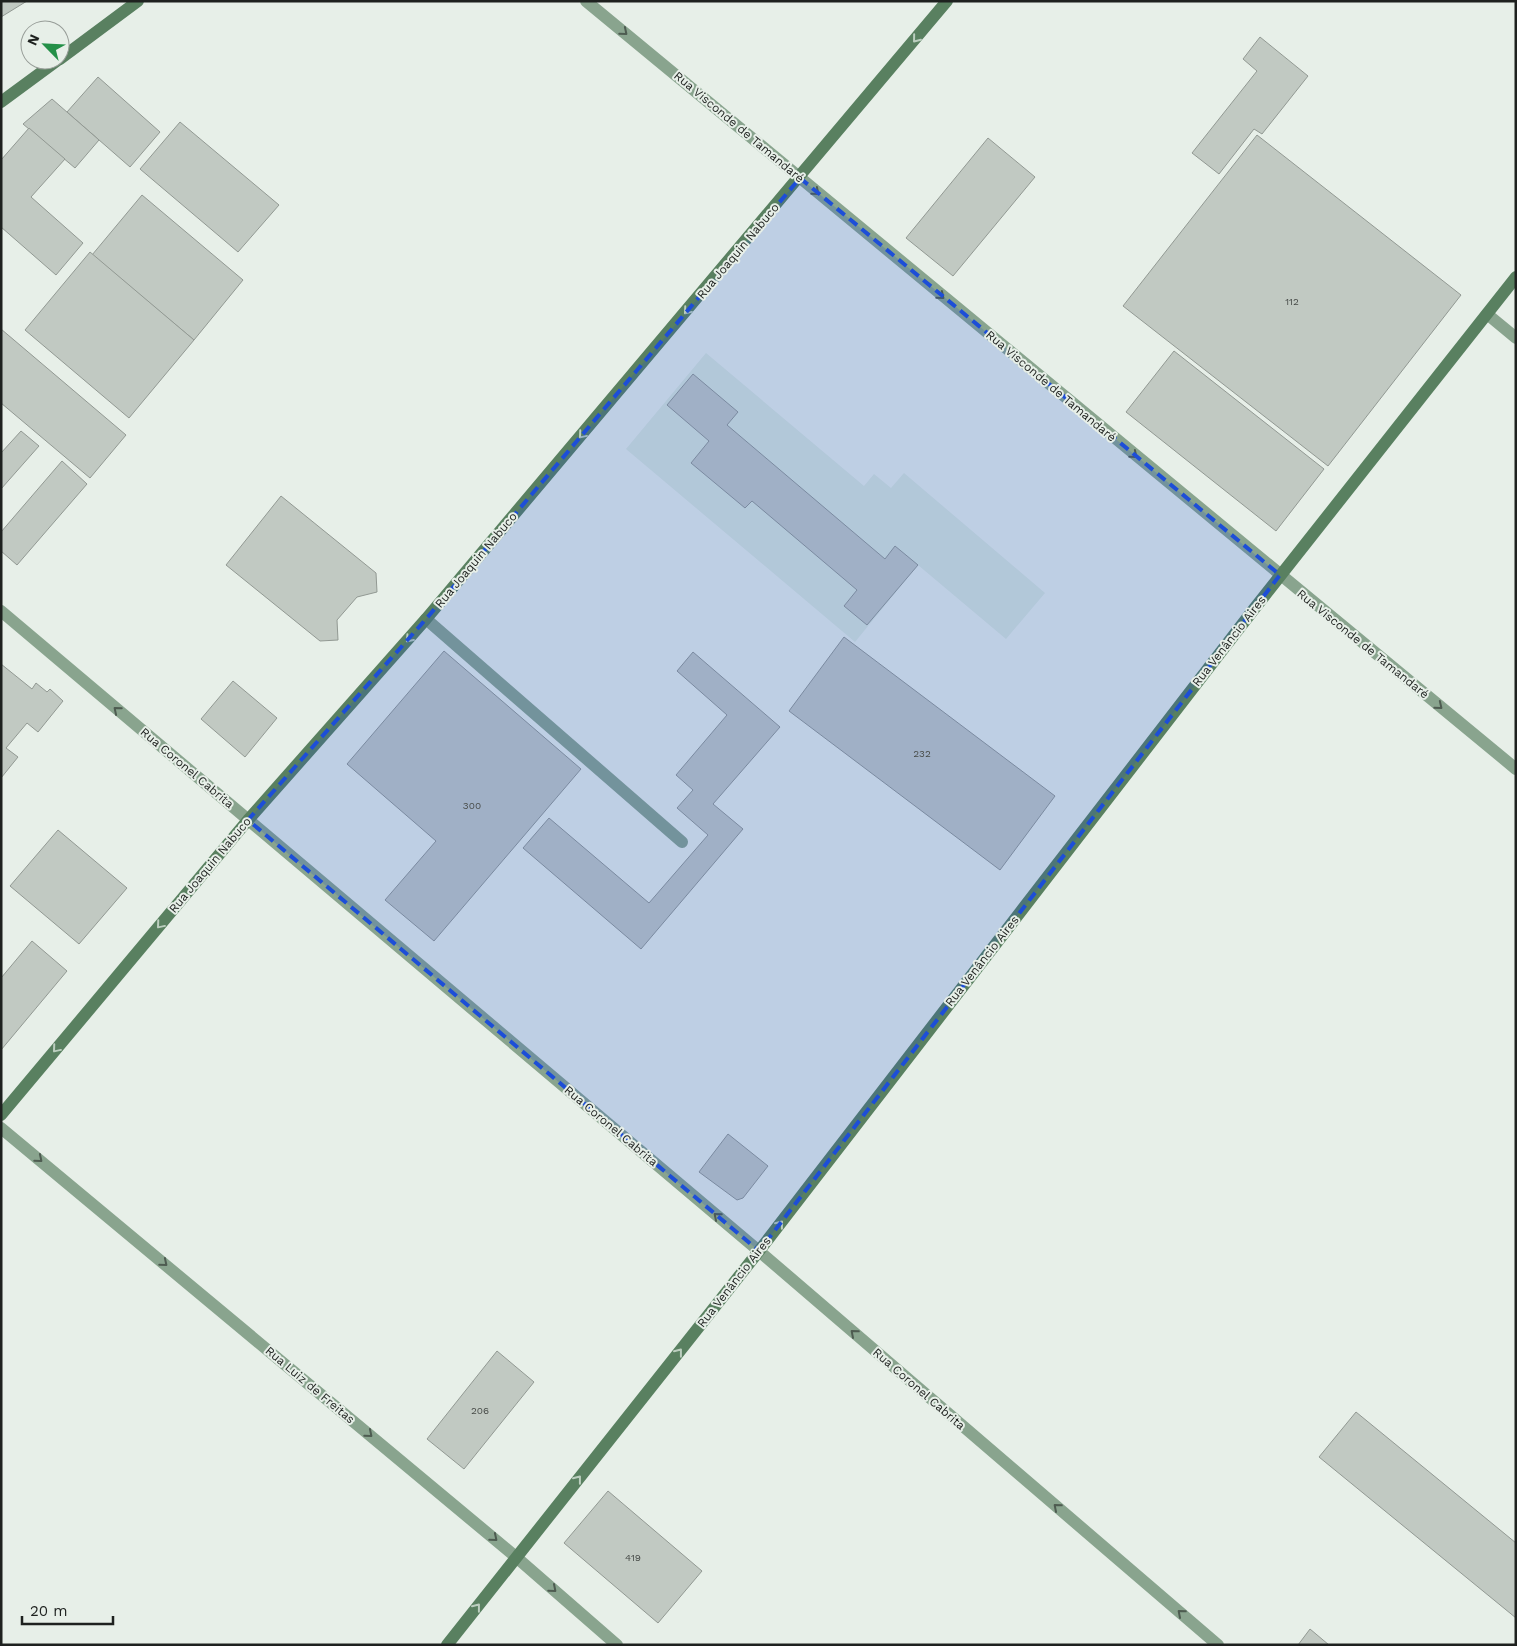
<svg xmlns="http://www.w3.org/2000/svg" width="1517" height="1646" viewBox="0 0 1517 1646" font-family="'Work Sans',sans-serif">
<rect width="100%" height="100%" fill="#e7efe8"/>
<polygon fill="#d7e6da" points="706,353 864,486 874,474 891,488 904,473 1045,593 1006,639 918,565 855,642 626,449"/>
<g fill="#c1c9c2" stroke="#929993">
<polygon points="1,1 27,1 1,17"/>
<polygon points="1260,37 1308,76 1262,134 1254,129 1219,174 1192,153 1257,71 1243,59"/>
<polygon points="98,77 160,132 130,167 67,112"/>
<polygon points="52,99 99,140 75,168 23,124"/>
<polygon points="180,122 279,205 238,252 140,169"/>
<polygon points="29,128 65,159 31,197 83,243 56,275 1,227 1,160"/>
<polygon points="1257,135 1461,295 1328,466 1123,306"/>
<polygon points="988,138 1035,177 953,276 906,238"/>
<polygon points="142,195 243,280 194,340 92,255"/>
<polygon points="90,252 194,340 129,418 25,330"/>
<polygon points="1,329 126,435 90,478 1,403"/>
<polygon points="1174,351 1324,469 1276,531 1126,412"/>
<polygon points="693,374 738,412 727,425 885,559 895,546 918,565 867,625 844,606 857,590 752,501 745,508 691,463 709,441 667,405"/>
<polygon points="21,431 39,446 1,489 1,453"/>
<polygon points="62,461 87,484 17,565 1,551 1,532"/>
<polygon points="281,496 376,573 377,592 357,597 337,620 338,640 320,641 226,565"/>
<polygon points="844,637 1055,796 1000,870 789,711"/>
<polygon points="444,651 581,769 434,941 385,900 436,841 347,764"/>
<polygon points="693,652 780,727 713,804 743,829 641,949 523,848 549,818 649,903 708,835 677,808 693,790 676,775 727,715 677,671"/>
<polygon points="1,664 32,689 36,683 47,692 50,689 63,701 38,732 27,723 6,748 18,757 1,778"/>
<polygon points="233,681 277,718 245,757 201,719"/>
<polygon points="58,830 127,888 79,944 10,886"/>
<polygon points="32,941 67,971 1,1050 1,978"/>
<polygon points="728,1134 768,1166 743,1198 737,1200 699,1172"/>
<polygon points="497,1351 534,1382 464,1469 427,1439"/>
<polygon points="1356,1412 1516,1543 1516,1618 1319,1457"/>
<polygon points="608,1491 702,1571 658,1623 564,1543"/>
<polygon points="1310,1629 1329,1645 1298,1645"/>
</g>
<g fill="none" stroke-linecap="round" stroke-linejoin="round">
<g stroke="#89a48e" stroke-width="12">
<polyline points="1487,314 1516,338"/>
<polyline points="426,619 682,842"/>
</g>
<g stroke="#89a48e" stroke-width="12">
<polyline points="586,1 1516,769"/>
<polyline points="1,611 759,1251 1218,1645"/>
<polyline points="1,1128 516,1557 617,1645"/>
</g>
<g stroke="#598060" stroke-width="12">
<polyline points="60,59 138,1"/>
<polyline points="1,102 58,60"/>
<polyline points="1,1115 248,820 426,619 947,1"/>
<polyline points="447,1645 759,1251 1254,609 1516,277"/>
</g>
</g>
<defs><path id="oneway-chevron" d="M-2-3.5L2.5 0L-2 3.5" fill="none" stroke-width="1.6" stroke-linecap="round" stroke-linejoin="round" transform="scale(1.25)"/></defs>
<g stroke="#4e5c51">
<use href="#oneway-chevron" transform="translate(624 32) rotate(40)"/>
<use href="#oneway-chevron" transform="translate(816 192) rotate(40)"/>
<use href="#oneway-chevron" transform="translate(941 296) rotate(40)"/>
<use href="#oneway-chevron" transform="translate(1134 455) rotate(40)"/>
<use href="#oneway-chevron" transform="translate(1439 706) rotate(39)"/>
<use href="#oneway-chevron" transform="translate(117 710) rotate(-140)"/>
<use href="#oneway-chevron" transform="translate(39 1159) rotate(40)"/>
<use href="#oneway-chevron" transform="translate(717 1216) rotate(-140)"/>
<use href="#oneway-chevron" transform="translate(164 1263) rotate(40)"/>
<use href="#oneway-chevron" transform="translate(854 1333) rotate(-139)"/>
<use href="#oneway-chevron" transform="translate(369 1434) rotate(40)"/>
<use href="#oneway-chevron" transform="translate(1057 1507) rotate(-139)"/>
<use href="#oneway-chevron" transform="translate(494 1538) rotate(40)"/>
<use href="#oneway-chevron" transform="translate(553 1589) rotate(41)"/>
<use href="#oneway-chevron" transform="translate(1181 1613) rotate(-139)"/>
</g>
<g stroke="#bccebf">
<use href="#oneway-chevron" transform="translate(916 39) rotate(129)"/>
<use href="#oneway-chevron" transform="translate(687 311) rotate(130)"/>
<use href="#oneway-chevron" transform="translate(582 435) rotate(130)"/>
<use href="#oneway-chevron" transform="translate(409 639) rotate(132)"/>
<use href="#oneway-chevron" transform="translate(160 925) rotate(130)"/>
<use href="#oneway-chevron" transform="translate(56 1049) rotate(130)"/>
<use href="#oneway-chevron" transform="translate(780 1224) rotate(-52)"/>
<use href="#oneway-chevron" transform="translate(679 1352) rotate(-52)"/>
<use href="#oneway-chevron" transform="translate(578 1479) rotate(-52)"/>
<use href="#oneway-chevron" transform="translate(477 1607) rotate(-52)"/>
</g>
<path fill="#1d4ed8" fill-opacity="0.2" stroke="#1d4ed8" stroke-width="4" stroke-dasharray="10 6" stroke-linejoin="round" d="M 800,178 L 1280,575 L 759,1251 L 248,820 L 426,619 Z"/>
<g text-anchor="middle" stroke-width="4" stroke-linejoin="round" paint-order="stroke">
<g font-size="10" fill="#474b48">
<text x="1292" y="305">112</text>
<text x="922" y="757">232</text>
<text x="472" y="809">300</text>
<text x="480" y="1414">206</text>
<text x="633" y="1561">419</text>
</g>
<g font-size="12" fill="#1e211f" stroke="#e7efe8">
<text transform="translate(739 127) rotate(40)" y="4">Rua Visconde de Tamandaré</text>
<text transform="translate(738 251) rotate(-50)" y="4">Rua Joaquin Nabuco</text>
<text transform="translate(1051 386) rotate(40)" y="4">Rua Visconde de Tamandaré</text>
<text transform="translate(476 560) rotate(-50)" y="4">Rua Joaquin Nabuco</text>
<text transform="translate(1229 641) rotate(-52)" y="4">Rua Venâncio Aires</text>
<text transform="translate(1363 644) rotate(39)" y="4">Rua Visconde de Tamandaré</text>
<text transform="translate(187 768) rotate(40)" y="4">Rua Coronel Cabrita</text>
<text transform="translate(210 865) rotate(-50)" y="4">Rua Joaquin Nabuco</text>
<text transform="translate(982 961) rotate(-52)" y="4">Rua Venâncio Aires</text>
<text transform="translate(611 1126) rotate(40)" y="4">Rua Coronel Cabrita</text>
<text transform="translate(734 1282) rotate(-52)" y="4">Rua Venâncio Aires</text>
<text transform="translate(310 1385) rotate(40)" y="4">Rua Luiz de Freitas</text>
<text transform="translate(919 1389) rotate(41)" y="4">Rua Coronel Cabrita</text>
</g>
</g>
<rect width="1517" height="1646" fill="none" stroke="#1e211f" stroke-width="5"/>
<g transform="translate(45 45) rotate(294)"><circle r="24" fill="#e7efe8" stroke="#979d98"/>
<path d="M0-4L9 19L0 12L-9 19Z" fill="#249048"/>
<text y="-8" font-size="14" font-weight="bold" text-anchor="middle" fill="#1e211f">N</text>
</g>
<path d="M22 1616v8h91v-8" fill="none" stroke="#1e211f" stroke-width="2.5"/>
<text x="30" y="1616" font-size="15" fill="#1e211f" stroke="#e7efe8" stroke-width="4" paint-order="stroke">20 m</text>
</svg>
